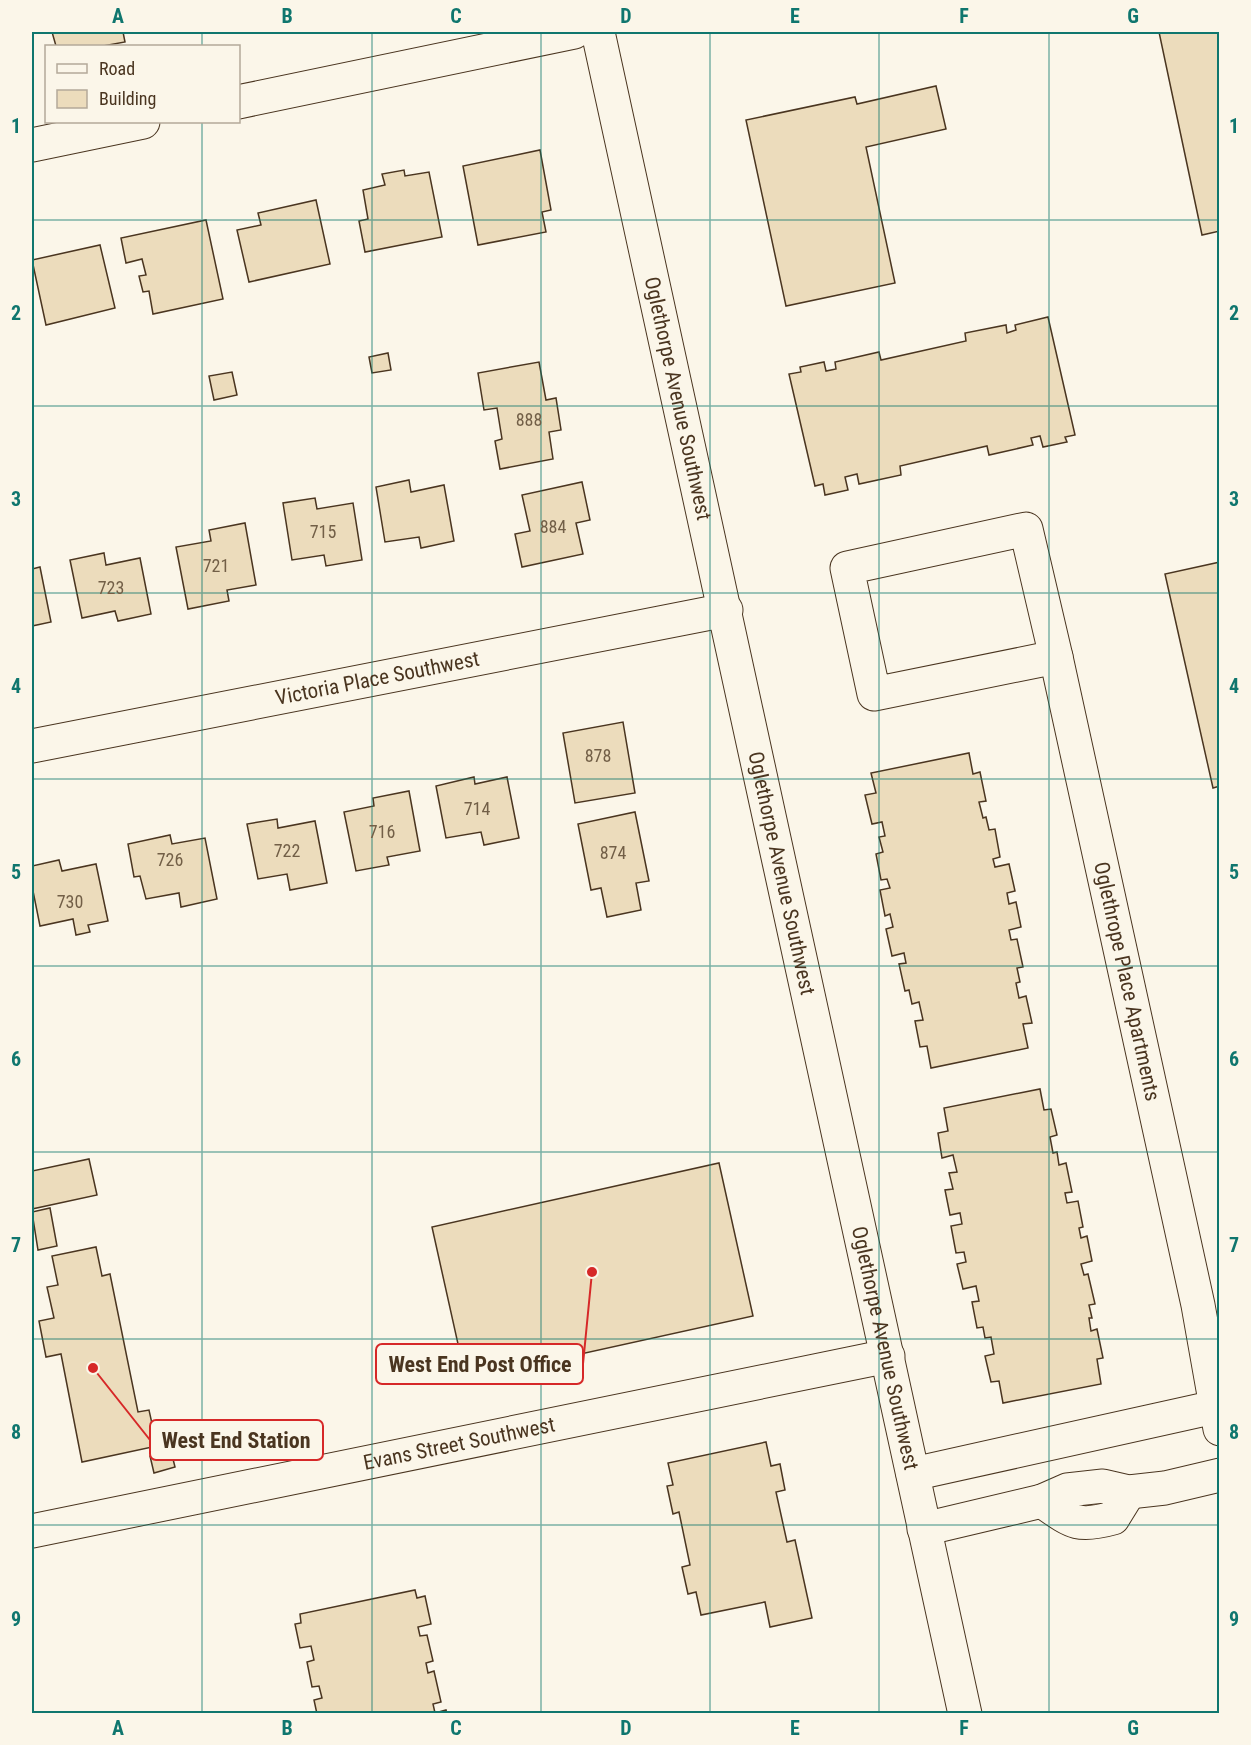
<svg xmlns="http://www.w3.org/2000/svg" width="1251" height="1745" viewBox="0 0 1251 1745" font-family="'Roboto Condensed',sans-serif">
<rect width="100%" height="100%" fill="#fbf6e9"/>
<g fill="#ecdcbc" stroke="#4a3520" stroke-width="1.5">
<polygon points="52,32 123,32 125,42 103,46 56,46"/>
<polygon points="1159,32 1218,32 1220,231 1202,235"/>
<polygon points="936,86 946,129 866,147 895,283 786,306 746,120 855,97 857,104"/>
<polygon points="540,150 551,210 542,212 546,232 478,245 463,166"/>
<polygon points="404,170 405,176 429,172 442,237 365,252 359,221 368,219 363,190 385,185 382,174"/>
<polygon points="316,200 330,264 249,282 237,230 261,225 258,213"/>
<polygon points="206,220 223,299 153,314 149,291 143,292 139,276 146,275 142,259 126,263 121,238"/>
<polygon points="100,245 115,308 46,325 32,260"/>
<polygon points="1048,317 1075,435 1065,437 1067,442 1043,447 1040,436 1031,438 1033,445 989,455 987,446 900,466 901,475 859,484 857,474 845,477 848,490 825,495 823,484 815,486 789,374 801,372 800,367 824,362 826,371 836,369 835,362 879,352 881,360 966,341 965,333 1006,325 1007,333 1016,330 1015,325"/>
<polygon points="388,353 391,370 372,373 369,357"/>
<polygon points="539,362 546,400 556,398 561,430 549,432 553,459 500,469 495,441 502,439 497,408 484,410 478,373"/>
<polygon points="232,372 237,395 214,400 209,376"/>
<polygon points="409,480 411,492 444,485 454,541 421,548 419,537 385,542 376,487"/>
<polygon points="582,482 590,520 576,523 583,554 522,567 515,534 530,531 522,495"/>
<polygon points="315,498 317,509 353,503 362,560 326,566 324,555 292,560 283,503"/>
<polygon points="245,523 256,585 227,590 229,601 188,609 176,547 211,541 209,530"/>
<polygon points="104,553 106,565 140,558 151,614 118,621 115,611 82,618 70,560"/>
<polygon points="1220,562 1220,786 1213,788 1165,574"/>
<polygon points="40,567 51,622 32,626 32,569"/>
<polygon points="623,722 635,793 575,803 563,733"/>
<polygon points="969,753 973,774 980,772 986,801 979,802 983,818 986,817 989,830 995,829 1000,857 993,859 995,867 1009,864 1015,891 1007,893 1009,904 1016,902 1021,927 1009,930 1011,940 1017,939 1023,967 1017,968 1020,982 1016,983 1019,998 1026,996 1032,1023 1023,1024 1028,1048 931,1068 927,1046 920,1047 915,1021 923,1020 919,1002 912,1004 909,990 905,991 899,964 906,963 904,953 892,956 886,929 893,927 890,914 885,916 880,890 890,888 887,879 881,880 876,854 883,852 879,837 885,836 882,822 872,824 865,795 876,793 871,773"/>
<polygon points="474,777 475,784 507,777 519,838 484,845 481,832 446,838 436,786"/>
<polygon points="409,791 420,851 387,857 389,865 356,871 344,812 374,806 373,798"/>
<polygon points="635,812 649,881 636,883 641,910 607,917 601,888 591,890 578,824"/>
<polygon points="277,819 278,828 315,821 327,883 290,890 287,874 258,879 247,824"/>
<polygon points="170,835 172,844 205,838 217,899 181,907 179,893 146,899 140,876 134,877 128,844"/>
<polygon points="59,860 62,871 96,864 108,921 88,925 90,932 76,935 73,919 40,926 32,886 32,866"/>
<polygon points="1040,1089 1044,1110 1051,1109 1057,1135 1050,1137 1053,1153 1057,1152 1059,1165 1066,1163 1072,1192 1065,1193 1067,1203 1078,1201 1083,1227 1079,1228 1081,1238 1087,1236 1092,1261 1081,1264 1084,1275 1088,1274 1095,1304 1089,1305 1092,1318 1089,1318 1091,1331 1097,1329 1103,1358 1097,1359 1101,1384 1003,1403 999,1381 991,1382 985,1356 994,1354 991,1337 985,1338 983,1327 977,1328 972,1302 979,1301 976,1286 963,1289 957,1264 966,1262 964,1252 956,1253 951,1226 962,1224 960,1213 950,1215 945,1190 953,1189 949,1173 957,1172 953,1155 942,1158 938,1133 948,1131 944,1108"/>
<polygon points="89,1159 97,1195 32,1209 32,1171"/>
<polygon points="719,1163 753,1316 481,1376 478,1359 462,1362 432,1227"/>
<polygon points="50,1208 57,1246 38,1250 32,1212"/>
<polygon points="96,1247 102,1276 110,1274 138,1412 149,1410 157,1446 82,1462 61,1354 46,1357 39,1321 54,1318 47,1287 58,1285 52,1256"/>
<polygon points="766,1442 771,1466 780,1464 785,1490 776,1492 787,1542 795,1540 812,1618 770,1627 765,1602 701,1615 696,1592 688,1594 682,1567 690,1565 679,1512 673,1514 667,1486 673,1485 668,1463"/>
<polygon points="171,1451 175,1467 154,1473 150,1456"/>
<polygon points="415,1590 417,1598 425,1596 431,1624 418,1627 420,1636 427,1635 433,1661 426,1663 428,1673 434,1671 441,1702 433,1704 435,1713 446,1710 447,1714 317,1714 314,1700 322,1698 319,1686 312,1687 307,1662 314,1660 311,1646 300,1648 295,1624 301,1623 300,1614"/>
</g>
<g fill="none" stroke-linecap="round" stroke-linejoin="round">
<g stroke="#4a3520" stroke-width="35">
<g id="street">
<path id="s1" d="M 598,32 L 965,1714"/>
<polygon points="1026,529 1056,657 874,694 847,568"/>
<path id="s2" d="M 1056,657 L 1198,1305 L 1220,1429"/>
<path id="s3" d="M 32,746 L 726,610"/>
<polyline points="913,1474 1215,1407"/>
<path d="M 1042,1501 C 1072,1522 1077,1528 1113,1518 L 1129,1492"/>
<polyline points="924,1529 1042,1501 1067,1490 1103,1486 1129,1492 1165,1488 1220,1475"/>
<path id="s4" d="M 32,1531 L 888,1356"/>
</g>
</g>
<g stroke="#4a3520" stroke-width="35">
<g id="secondary">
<polyline points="238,102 574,32"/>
<polyline points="32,145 143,122"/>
</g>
</g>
<use href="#street" stroke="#fbf6e9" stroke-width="33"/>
<use href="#secondary" stroke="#fbf6e9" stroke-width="33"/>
</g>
<path fill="none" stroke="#0f766e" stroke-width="1.5" stroke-opacity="0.55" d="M 202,32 L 202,46M 372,32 L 372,1714M 541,32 L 541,1714M 710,32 L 710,1714M 879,32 L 879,1714M 1049,32 L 1049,1714M 202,122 L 202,1714M 32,220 L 1220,220M 32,406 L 1220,406M 32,593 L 1220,593M 32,779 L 1220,779M 32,966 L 1220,966M 32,1152 L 1220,1152M 32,1339 L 1220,1339M 32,1525 L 1220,1525"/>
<g text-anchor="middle" stroke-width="4.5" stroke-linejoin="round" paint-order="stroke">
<g font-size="18" fill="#725f47">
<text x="529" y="426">888</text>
<text x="553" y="533">884</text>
<text x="323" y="538">715</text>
<text x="216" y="572">721</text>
<text x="111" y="594">723</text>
<text x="598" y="762">878</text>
<text x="477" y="815">714</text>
<text x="382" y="838">716</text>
<text x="287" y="857">722</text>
<text x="613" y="859">874</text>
<text x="170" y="866">726</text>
<text x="70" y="908">730</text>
</g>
<g font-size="21" fill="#4a3520" stroke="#fbf6e9">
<text dy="7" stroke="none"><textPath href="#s1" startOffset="375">Oglethorpe Avenue Southwest</textPath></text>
<text dy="7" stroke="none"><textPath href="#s3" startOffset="352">Victoria Place Southwest</textPath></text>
<text dy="7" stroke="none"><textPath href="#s1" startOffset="861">Oglethorpe Avenue Southwest</textPath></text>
<text dy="7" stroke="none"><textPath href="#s2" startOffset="332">Oglethrope Place Apartments</textPath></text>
<text dy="7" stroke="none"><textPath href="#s1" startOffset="1347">Oglethorpe Avenue Southwest</textPath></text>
<text dy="7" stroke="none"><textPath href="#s4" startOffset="436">Evans Street Southwest</textPath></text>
</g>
</g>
<path fill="none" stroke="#d62828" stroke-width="2" d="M592 1272L583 1364M93 1368L150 1440"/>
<g fill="#d62828" stroke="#fbf6e9" stroke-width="2">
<circle cx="592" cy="1272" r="6"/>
<circle cx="93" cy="1368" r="6"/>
</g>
<g fill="#fbf6e9" stroke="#d62828" stroke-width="2">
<rect x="376" y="1344" width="207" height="40" rx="6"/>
<rect x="150" y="1420" width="173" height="40" rx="6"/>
</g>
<g font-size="22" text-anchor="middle" font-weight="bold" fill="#4a3520">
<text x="480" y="1372">West End Post Office</text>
<text x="236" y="1448">West End Station</text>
</g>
<rect width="1251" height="1745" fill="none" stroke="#fbf6e9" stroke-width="66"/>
<rect x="45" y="45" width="195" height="78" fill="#fbf6e9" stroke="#b4a999" stroke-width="1.5"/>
<rect x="57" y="64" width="30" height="9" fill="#fbf6e9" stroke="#b4a999" stroke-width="1.5"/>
<text x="99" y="75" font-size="18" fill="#4a3520">Road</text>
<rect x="57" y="90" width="30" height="18" fill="#ecdcbc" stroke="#b4a999" stroke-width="1.5"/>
<text x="99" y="105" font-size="18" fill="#4a3520">Building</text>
<rect x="33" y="33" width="1185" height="1679" fill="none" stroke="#0f766e" stroke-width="2"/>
<g font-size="20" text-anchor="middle" font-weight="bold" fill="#0f766e">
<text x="118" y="23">A</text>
<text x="287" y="23">B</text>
<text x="456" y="23">C</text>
<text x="626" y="23">D</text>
<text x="795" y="23">E</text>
<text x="964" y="23">F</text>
<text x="1133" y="23">G</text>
<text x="16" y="133">1</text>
<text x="1234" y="133">1</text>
<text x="16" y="320">2</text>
<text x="1234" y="320">2</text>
<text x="16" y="506">3</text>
<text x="1234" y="506">3</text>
<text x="16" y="693">4</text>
<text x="1234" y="693">4</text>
<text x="16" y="879">5</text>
<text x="1234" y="879">5</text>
<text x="16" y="1066">6</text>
<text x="1234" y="1066">6</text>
<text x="16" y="1252">7</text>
<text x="1234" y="1252">7</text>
<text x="16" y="1439">8</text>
<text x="1234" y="1439">8</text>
<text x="16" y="1626">9</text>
<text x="1234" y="1626">9</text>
<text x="118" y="1735">A</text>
<text x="287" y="1735">B</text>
<text x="456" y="1735">C</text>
<text x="626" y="1735">D</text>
<text x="795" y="1735">E</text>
<text x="964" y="1735">F</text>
<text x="1133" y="1735">G</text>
</g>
</svg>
